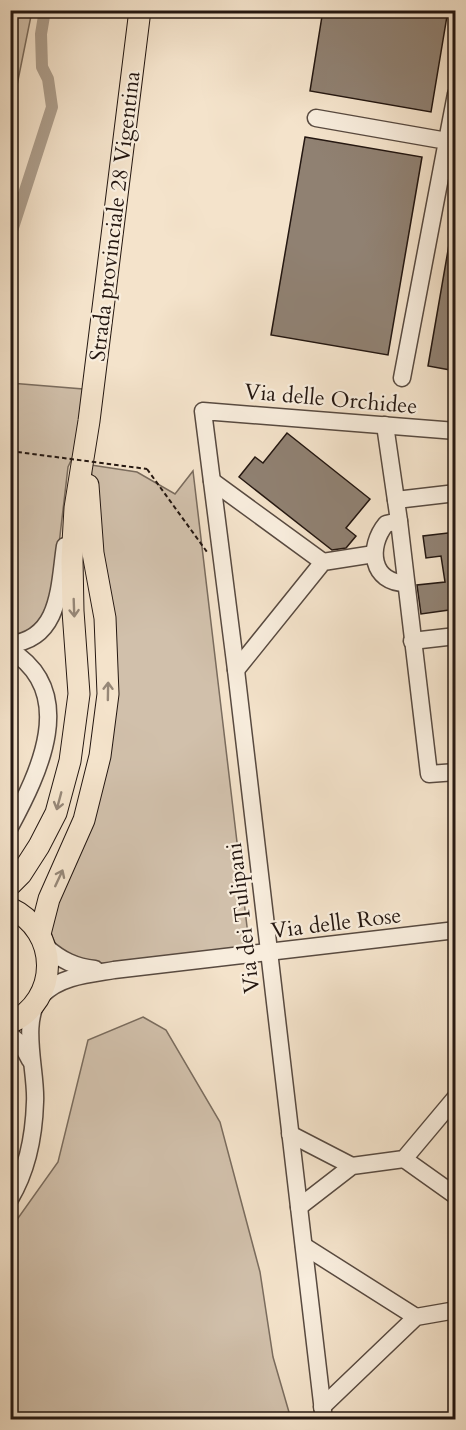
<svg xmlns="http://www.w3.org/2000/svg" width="466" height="1430" viewBox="0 0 466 1430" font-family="Cardo,serif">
<rect width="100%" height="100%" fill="#f4e3cb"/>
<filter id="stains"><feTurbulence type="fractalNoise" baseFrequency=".00333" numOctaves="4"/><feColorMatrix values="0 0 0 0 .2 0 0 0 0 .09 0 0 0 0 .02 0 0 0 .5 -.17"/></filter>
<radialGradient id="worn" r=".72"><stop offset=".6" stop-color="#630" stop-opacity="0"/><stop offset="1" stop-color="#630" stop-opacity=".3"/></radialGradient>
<g fill="#d1c0ab" stroke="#7a6c5e" stroke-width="1.5">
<polygon points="11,10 32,11 14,100 10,99"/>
<polygon points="10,383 83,389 76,450 68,467 54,587 49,609 28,632 10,636"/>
<path d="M 91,465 L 137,472 L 175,494 L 193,471 L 248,935 L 248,943 L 246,947 C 215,951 184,955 153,958 C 132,961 99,967 78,961 C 59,956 52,941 49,923 L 102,790 L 95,519 Z"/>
<polygon points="143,1017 166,1030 220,1122 260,1272 273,1357 291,1419 11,1419 11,1228 58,1162 88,1040"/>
</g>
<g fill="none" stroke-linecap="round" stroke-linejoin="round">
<polyline stroke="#ad9e8c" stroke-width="12" points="10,237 52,107 48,79 42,67 41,34 45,10"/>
</g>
<g fill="#908172" stroke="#241711" stroke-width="1.5">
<polygon points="323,10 448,10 431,112 310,91"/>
<polygon points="305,137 422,157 388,355 271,335"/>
<polygon points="451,233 456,233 456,371 428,366"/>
<polygon points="287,433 370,499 346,528 356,536 346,548 332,550 239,477 255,457 263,463"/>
<polygon points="456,532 456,609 421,614 417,585 445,582 441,556 426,558 423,536"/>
</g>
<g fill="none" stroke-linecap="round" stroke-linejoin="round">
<g stroke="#584a40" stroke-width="19">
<g id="minor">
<polyline points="456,94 447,141 456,142"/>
<polyline points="316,118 447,141 402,378"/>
<polyline points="385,425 399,521 429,774 456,772"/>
<polyline points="212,481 323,562"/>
<polyline points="396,500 456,493"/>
<path d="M 399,521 L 386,524 C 367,547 371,583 406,583"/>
<polyline points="412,641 456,636"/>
<path d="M 10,644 C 61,639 59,585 65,546"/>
<path d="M 10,650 C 79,692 39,773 10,827"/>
<polyline points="236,670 323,562 374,554"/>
<path d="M 46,947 C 61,960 75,967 95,969"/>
<polyline points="10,1035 22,1045 30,1060"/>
<polyline points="290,1134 352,1166"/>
<polyline points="404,1159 456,1196"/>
<path d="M 10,1199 C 28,1169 34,1136 35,1102 C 37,1072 19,1019 42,995 C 60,976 90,974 114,970 L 456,930"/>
<polyline points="299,1207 352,1166 404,1159 456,1097"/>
<polyline points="304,1246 416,1317"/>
<polyline points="322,1407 416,1317 456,1310"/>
<polyline points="324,1420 236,670 203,411 456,431"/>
</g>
</g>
<g stroke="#241711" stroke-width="23">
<g id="major">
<polyline points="10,885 21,874 39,846 56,813 70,761 79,694 73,611 72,560 75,508 89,421 140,10"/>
<path d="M 10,908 C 60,931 60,1000 10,1023"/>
<polyline points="40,934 49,899 84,820 100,756 108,694 105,618 93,553 88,485"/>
</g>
</g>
<polyline stroke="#241711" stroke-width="2" stroke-dasharray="4.5 3" stroke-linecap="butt" points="147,469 207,552"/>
<use href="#minor" stroke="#f8eddd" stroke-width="16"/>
<use href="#major" stroke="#f4e3cb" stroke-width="21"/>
<polyline stroke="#241711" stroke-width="2" stroke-dasharray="4.5 3" stroke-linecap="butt" points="10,451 147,469"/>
</g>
<defs><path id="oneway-shaft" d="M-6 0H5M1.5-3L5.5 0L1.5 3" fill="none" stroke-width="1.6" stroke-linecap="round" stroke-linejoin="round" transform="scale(1.5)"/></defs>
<g stroke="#968777">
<use href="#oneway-shaft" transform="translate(74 608) rotate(88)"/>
<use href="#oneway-shaft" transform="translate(108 691) rotate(-89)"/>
<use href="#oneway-shaft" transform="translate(59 801) rotate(105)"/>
<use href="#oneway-shaft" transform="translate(59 878) rotate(-65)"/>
</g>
<g text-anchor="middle" stroke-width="4.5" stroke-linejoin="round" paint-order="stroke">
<g font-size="22" fill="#241711" stroke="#f8eddd">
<text transform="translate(114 216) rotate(-83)" y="8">Strada provinciale 28 Vigentina</text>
<text transform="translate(331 398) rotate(5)" y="8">Via delle Orchidee</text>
<text transform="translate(242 918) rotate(-97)" y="8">Via dei Tulipani</text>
<text transform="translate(336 922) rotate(-7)" y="8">Via delle Rose</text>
</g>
</g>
<rect width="466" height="1430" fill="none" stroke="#f4e3cb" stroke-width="36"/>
<rect x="12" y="12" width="442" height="1406" fill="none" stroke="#241711" stroke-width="3"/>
<rect x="18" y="18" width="430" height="1394" fill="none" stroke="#241711" stroke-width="1.5"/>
<rect width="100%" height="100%" filter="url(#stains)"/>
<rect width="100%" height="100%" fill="url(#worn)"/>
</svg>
